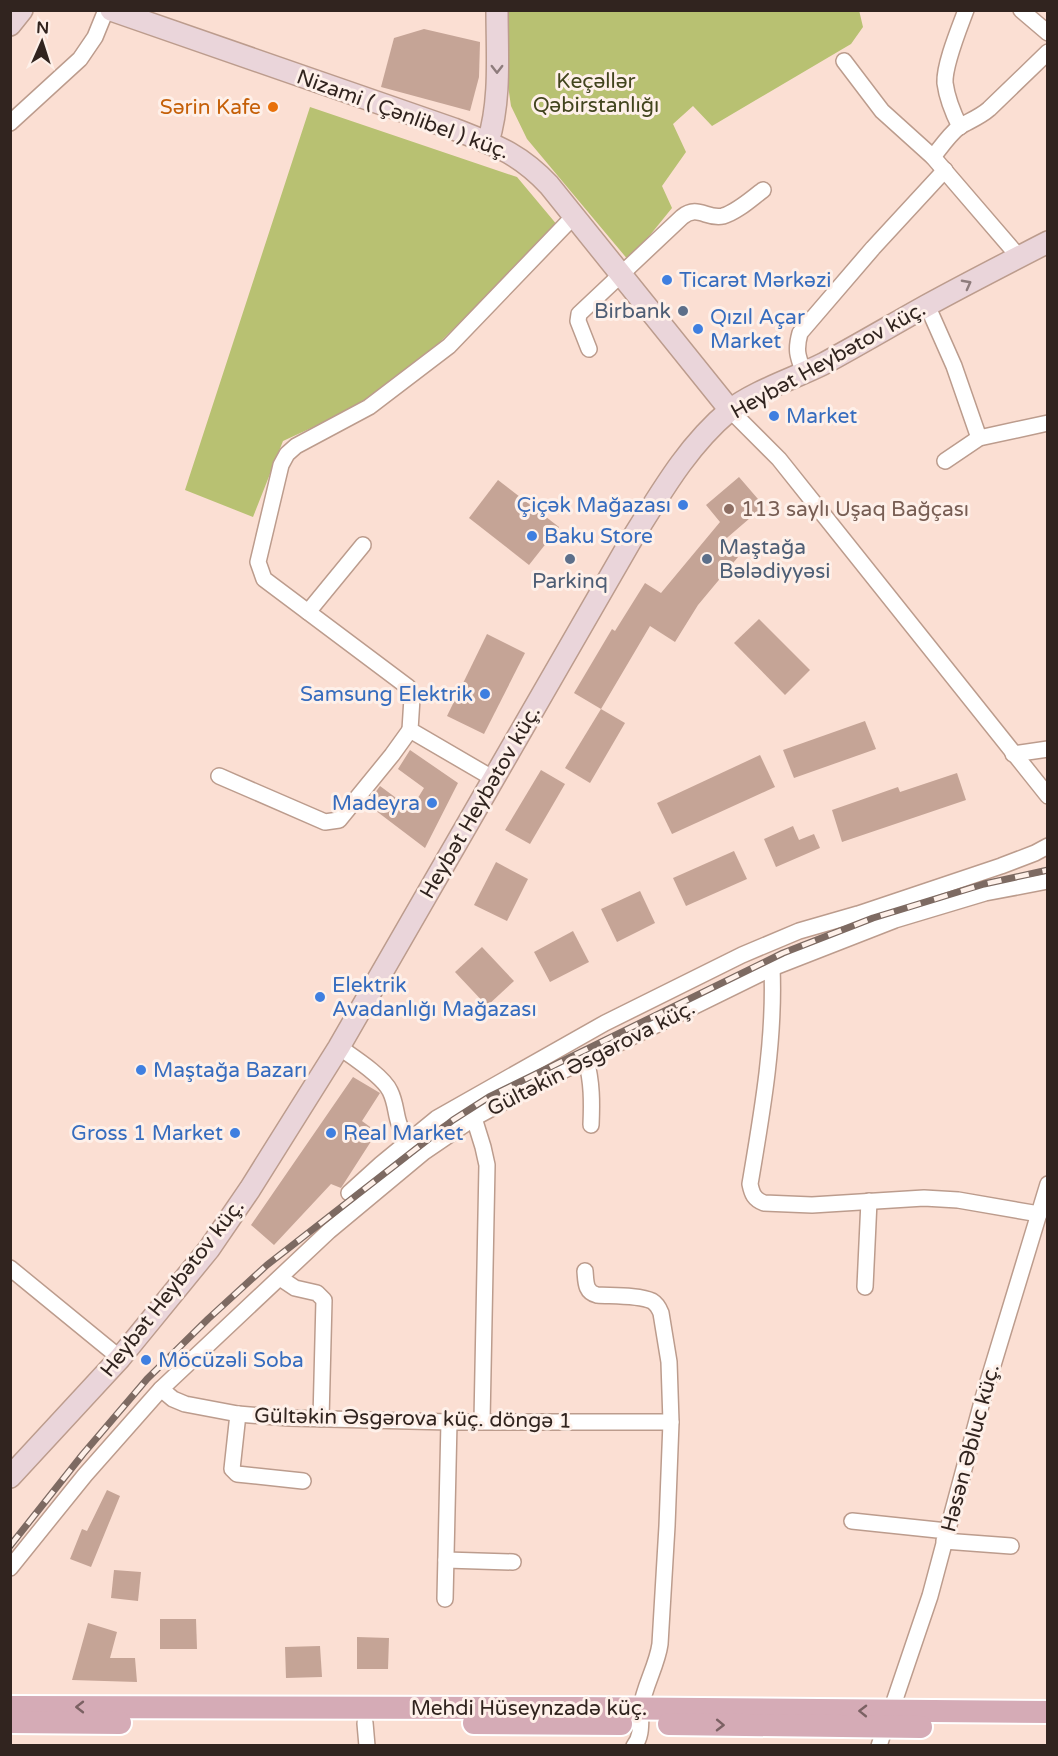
<svg xmlns="http://www.w3.org/2000/svg" width="1058" height="1756" viewBox="0 0 1058 1756" font-family="'Varela Round',sans-serif">
<rect width="100%" height="100%" fill="#fbdfd3"/>
<g fill="#b8c172">
<polygon points="859,10 863,27 851,44 712,126 693,106 673,124 686,152 662,186 672,208 629,261 527,139 511,106 506,72 507,11"/>
<polygon points="310,107 517,177 558,226 433,349 359,406 283,441 253,517 185,490"/>
</g>
<g fill="#c5a496">
<polygon points="424,29 480,42 479,77 470,111 381,87 394,38"/>
<polygon points="739,477 764,506 721,543 738,557 698,605 675,642 650,626 601,709 574,693 612,629 615,631 645,583 661,593 720,522 706,505"/>
<polygon points="498,480 559,527 529,565 469,518"/>
<polygon points="759,619 810,670 785,695 734,643"/>
<polygon points="487,634 525,653 484,734 447,716"/>
<polygon points="601,709 625,723 590,783 565,768"/>
<polygon points="865,721 876,749 794,778 783,750"/>
<polygon points="410,750 458,783 425,848 367,804 380,786 411,809 424,788 398,769"/>
<polygon points="760,755 775,787 672,834 657,803"/>
<polygon points="541,770 565,784 530,844 505,830"/>
<polygon points="957,773 966,800 842,842 832,810 898,787 900,792"/>
<polygon points="793,826 799,840 814,834 820,848 776,867 764,839"/>
<polygon points="734,851 747,879 686,906 673,878"/>
<polygon points="496,862 528,879 507,921 474,905"/>
<polygon points="640,891 655,923 617,942 601,909"/>
<polygon points="573,931 589,962 550,982 534,952"/>
<polygon points="482,947 514,981 487,1006 455,972"/>
<polygon points="353,1077 380,1093 362,1121 377,1132 341,1188 331,1184 274,1245 251,1225"/>
<polygon points="107,1490 120,1496 91,1567 70,1559 82,1529 87,1531"/>
<polygon points="114,1570 141,1572 138,1601 111,1598"/>
<polygon points="160,1619 196,1619 197,1649 160,1649"/>
<polygon points="88,1623 117,1632 110,1658 135,1658 137,1682 72,1680"/>
<polygon points="357,1637 389,1638 388,1669 357,1669"/>
<polygon points="320,1646 322,1677 286,1678 285,1647"/>
</g>
<g fill="none" stroke-linecap="round" stroke-linejoin="round">
<g stroke="#bc9c8d" stroke-width="18">
<g id="street">
<polyline points="1021,10 1048,33"/>
<polyline points="844,61 882,111 933,157 1019,257"/>
<polyline points="10,123 80,59 95,37 106,10"/>
<path d="M 960,127 C 953,113 947,98 945,83 C 944,65 959,29 966,10"/>
<path d="M 933,157 C 941,147 949,135 959,127 C 969,121 980,117 989,109 L 1048,52"/>
<polyline points="927,305 954,366 979,438"/>
<path d="M 589,349 L 578,321 L 579,314 L 682,217 C 698,204 707,220 723,216 C 737,212 751,199 763,190"/>
<path d="M 804,373 C 798,357 795,351 800,333 L 873,248 L 945,170"/>
<polyline points="730,410 779,459 1048,796"/>
<polyline points="945,461 979,438 1048,423"/>
<polyline points="308,612 363,545"/>
<polyline points="1013,754 1048,749"/>
<polyline points="219,776 325,822 339,820 392,755 410,730"/>
<polyline points="494,779 410,730 412,698 408,687 264,579 258,562 281,465 287,454 296,446 369,407 449,346 574,216"/>
<path d="M 772,968 C 775,1040 762,1113 750,1184 C 752,1194 754,1199 764,1203 L 812,1205 L 924,1198 L 958,1200 L 1039,1214"/>
<path d="M 339,1047 C 353,1057 383,1076 390,1091 C 399,1109 393,1123 409,1139"/>
<path d="M 586,1060 C 592,1082 592,1102 591,1125"/>
<polyline points="474,1118 483,1147 487,1165 482,1421"/>
<polyline points="349,1193 381,1164 437,1118 605,1023 742,955 799,931 858,914 1001,866 1035,853 1048,846"/>
<polyline points="10,1268 120,1358"/>
<path d="M 585,1271 C 586,1282 585,1292 597,1295 C 612,1296 639,1295 652,1301 C 657,1304 659,1308 661,1313 L 669,1362 L 671,1422 L 667,1526 L 660,1644 C 657,1666 644,1686 641,1708 C 640,1721 643,1735 634,1746"/>
<polyline points="280,1278 295,1288 317,1293 324,1300 321,1419"/>
<polyline points="865,1287 869,1201"/>
<polyline points="161,1389 173,1399 185,1404 238,1414 289,1418 449,1422 671,1422"/>
<polyline points="238,1414 232,1469 237,1474 303,1481"/>
<polyline points="852,1521 947,1531"/>
<polyline points="944,1541 1011,1546"/>
<polyline points="446,1560 513,1562"/>
<polyline points="10,1568 85,1475 161,1389 329,1231 424,1152 474,1118 542,1081 772,968 895,920 985,893 1048,881"/>
<polyline points="445,1599 449,1422"/>
<polyline points="891,1711 930,1596 983,1398 1048,1184"/>
<polyline points="365,1723 367,1746"/>
<polyline points="879,1746 885,1727"/>
</g>
</g>
<g stroke="#bc9c8d" stroke-width="24">
<g id="secondary">
<path d="M 111,10 L 454,129 C 494,145 518,152 549,185 L 730,410"/>
<polyline points="10,25 22,10"/>
<path d="M 488,142 C 501,100 497,54 497,10"/>
<path d="M 10,1477 L 120,1358 L 209,1249 L 250,1189 L 339,1047 L 630,542 C 659,496 686,447 729,411 C 752,392 795,378 823,364 C 858,345 892,325 926,306 C 966,284 1007,263 1048,242"/>
</g>
</g>
<g stroke="#fff" stroke-width="26">
<g id="primary">
<polyline points="10,1707 576,1708 1048,1712"/>
<polyline points="10,1722 120,1723"/>
<polyline points="474,1723 621,1724"/>
<polyline points="669,1724 921,1727"/>
</g>
</g>
<use href="#street" stroke="#fff" stroke-width="15"/>
<use href="#secondary" stroke="#ead5da" stroke-width="21"/>
<use href="#primary" stroke="#d5abb6" stroke-width="22"/>
<g stroke="#7d6a62" stroke-width="7">
<polyline id="rail" points="10,1546 83,1454 147,1379 208,1319 267,1265 453,1120 489,1097 783,953 873,918 984,884 1048,870"/>
</g>
<use href="#rail" stroke="#fef0e9" stroke-width="4.5" stroke-dasharray="14" stroke-linecap="butt"/>
</g>
<defs><path id="oneway-chevron" d="M-2-3.5L2.5 0L-2 3.5" fill="none" stroke-width="1.6" stroke-linecap="round" stroke-linejoin="round" transform="scale(1.5)"/></defs>
<g stroke="#8e7c7c">
<use href="#oneway-chevron" transform="translate(497 69) rotate(90)"/>
<use href="#oneway-chevron" transform="translate(967 284) rotate(-28)"/>
</g>
<g stroke="#7b6163">
<use href="#oneway-chevron" transform="translate(80 1707) rotate(-180)"/>
<use href="#oneway-chevron" transform="translate(863 1711) rotate(-179)"/>
<use href="#oneway-chevron" transform="translate(720 1725) rotate(1)"/>
</g>
<circle fill="#e8710a" stroke="#fef0e9" stroke-width="2" cx="273" cy="107" r="6"/>
<g fill="#3f7fe0" stroke="#fef0e9" stroke-width="2">
<circle cx="667" cy="280" r="6"/>
<circle cx="698" cy="329" r="6"/>
<circle cx="774" cy="416" r="6"/>
<circle cx="683" cy="505" r="6"/>
<circle cx="532" cy="536" r="6"/>
<circle cx="485" cy="694" r="6"/>
<circle cx="432" cy="803" r="6"/>
<circle cx="320" cy="997" r="6"/>
<circle cx="141" cy="1070" r="6"/>
<circle cx="235" cy="1133" r="6"/>
<circle cx="331" cy="1133" r="6"/>
<circle cx="146" cy="1360" r="6"/>
</g>
<g fill="#5c6f8a" stroke="#fef0e9" stroke-width="2">
<circle cx="683" cy="311" r="6"/>
<circle cx="570" cy="559" r="6"/>
<circle cx="707" cy="559" r="6"/>
</g>
<circle fill="#8d6e63" stroke="#fef0e9" stroke-width="2" cx="729" cy="509" r="6"/>
<g text-anchor="middle" stroke-width="6" stroke-linejoin="round" paint-order="stroke">
<g font-size="21" fill="#42451e" stroke="#fef0e9">
<text x="596" y="88">Keçəllər<tspan x="596" dy="24">Qəbirstanlığı</tspan></text>
</g>
<g font-size="21" fill="#c56008" stroke="#fef0e9" text-anchor="end">
<text x="261" y="114">Sərin Kafe</text>
</g>
<g font-size="21" fill="#31241f" stroke="#fef0e9">
<text transform="translate(403 114) rotate(20)" y="7">Nizami ( Çənlibel ) küç.</text>
<text transform="translate(828 360) rotate(-29)" y="7">Heybət Heybətov küç.</text>
<text transform="translate(480 802) rotate(-60)" y="7">Heybət Heybətov küç.</text>
<text transform="translate(591 1058) rotate(-27)" y="7">Gültəkin Əsgərova küç.</text>
<text transform="translate(172 1288) rotate(-52)" y="7">Heybət Heybətov küç.</text>
<text transform="translate(413 1418) rotate(1)" y="7">Gültəkin Əsgərova küç. döngə 1</text>
<text transform="translate(970 1448) rotate(-75)" y="7">Həsən Əbluc küç.</text>
<text x="529" y="1715">Mehdi Hüseynzadə küç.</text>
</g>
<g font-size="21" fill="#366cbe" stroke="#fef0e9" text-anchor="start">
<text x="679" y="287">Ticarət Mərkəzi</text>
<text x="710" y="324">Qızıl Açar<tspan x="710" dy="24">Market</tspan></text>
<text x="786" y="423">Market</text>
<text x="671" y="512" text-anchor="end">Çiçək Mağazası</text>
<text x="544" y="543">Baku Store</text>
<text x="473" y="701" text-anchor="end">Samsung Elektrik</text>
<text x="420" y="810" text-anchor="end">Madeyra</text>
<text x="332" y="992">Elektrik<tspan x="332" dy="24">Avadanlığı Mağazası</tspan></text>
<text x="153" y="1077">Maştağa Bazarı</text>
<text x="223" y="1140" text-anchor="end">Gross 1 Market</text>
<text x="343" y="1140">Real Market</text>
<text x="158" y="1367">Möcüzəli Soba</text>
</g>
<g font-size="21" fill="#4e5e75" stroke="#fef0e9" text-anchor="end">
<text x="671" y="318">Birbank</text>
<text x="719" y="554" text-anchor="start">Maştağa<tspan x="719" dy="24">Bələdiyyəsi</tspan></text>
<text x="570" y="588" text-anchor="middle">Parkinq</text>
</g>
<g font-size="21" fill="#785e54" stroke="#fef0e9" text-anchor="start">
<text x="741" y="516">113 saylı Uşaq Bağçası</text>
</g>
</g>
<rect width="1058" height="1756" fill="none" stroke="#31241f" stroke-width="24"/>
<g transform="translate(42 42) rotate(3)" stroke="#fef0e9" stroke-width="4.5" paint-order="stroke">
<path d="M0-4.5L10 22L0 15L-10 22Z" fill="#31241f"/>
<text y="-9" font-size="16" font-weight="bold" text-anchor="middle" fill="#31241f">N</text>
</g>
</svg>
